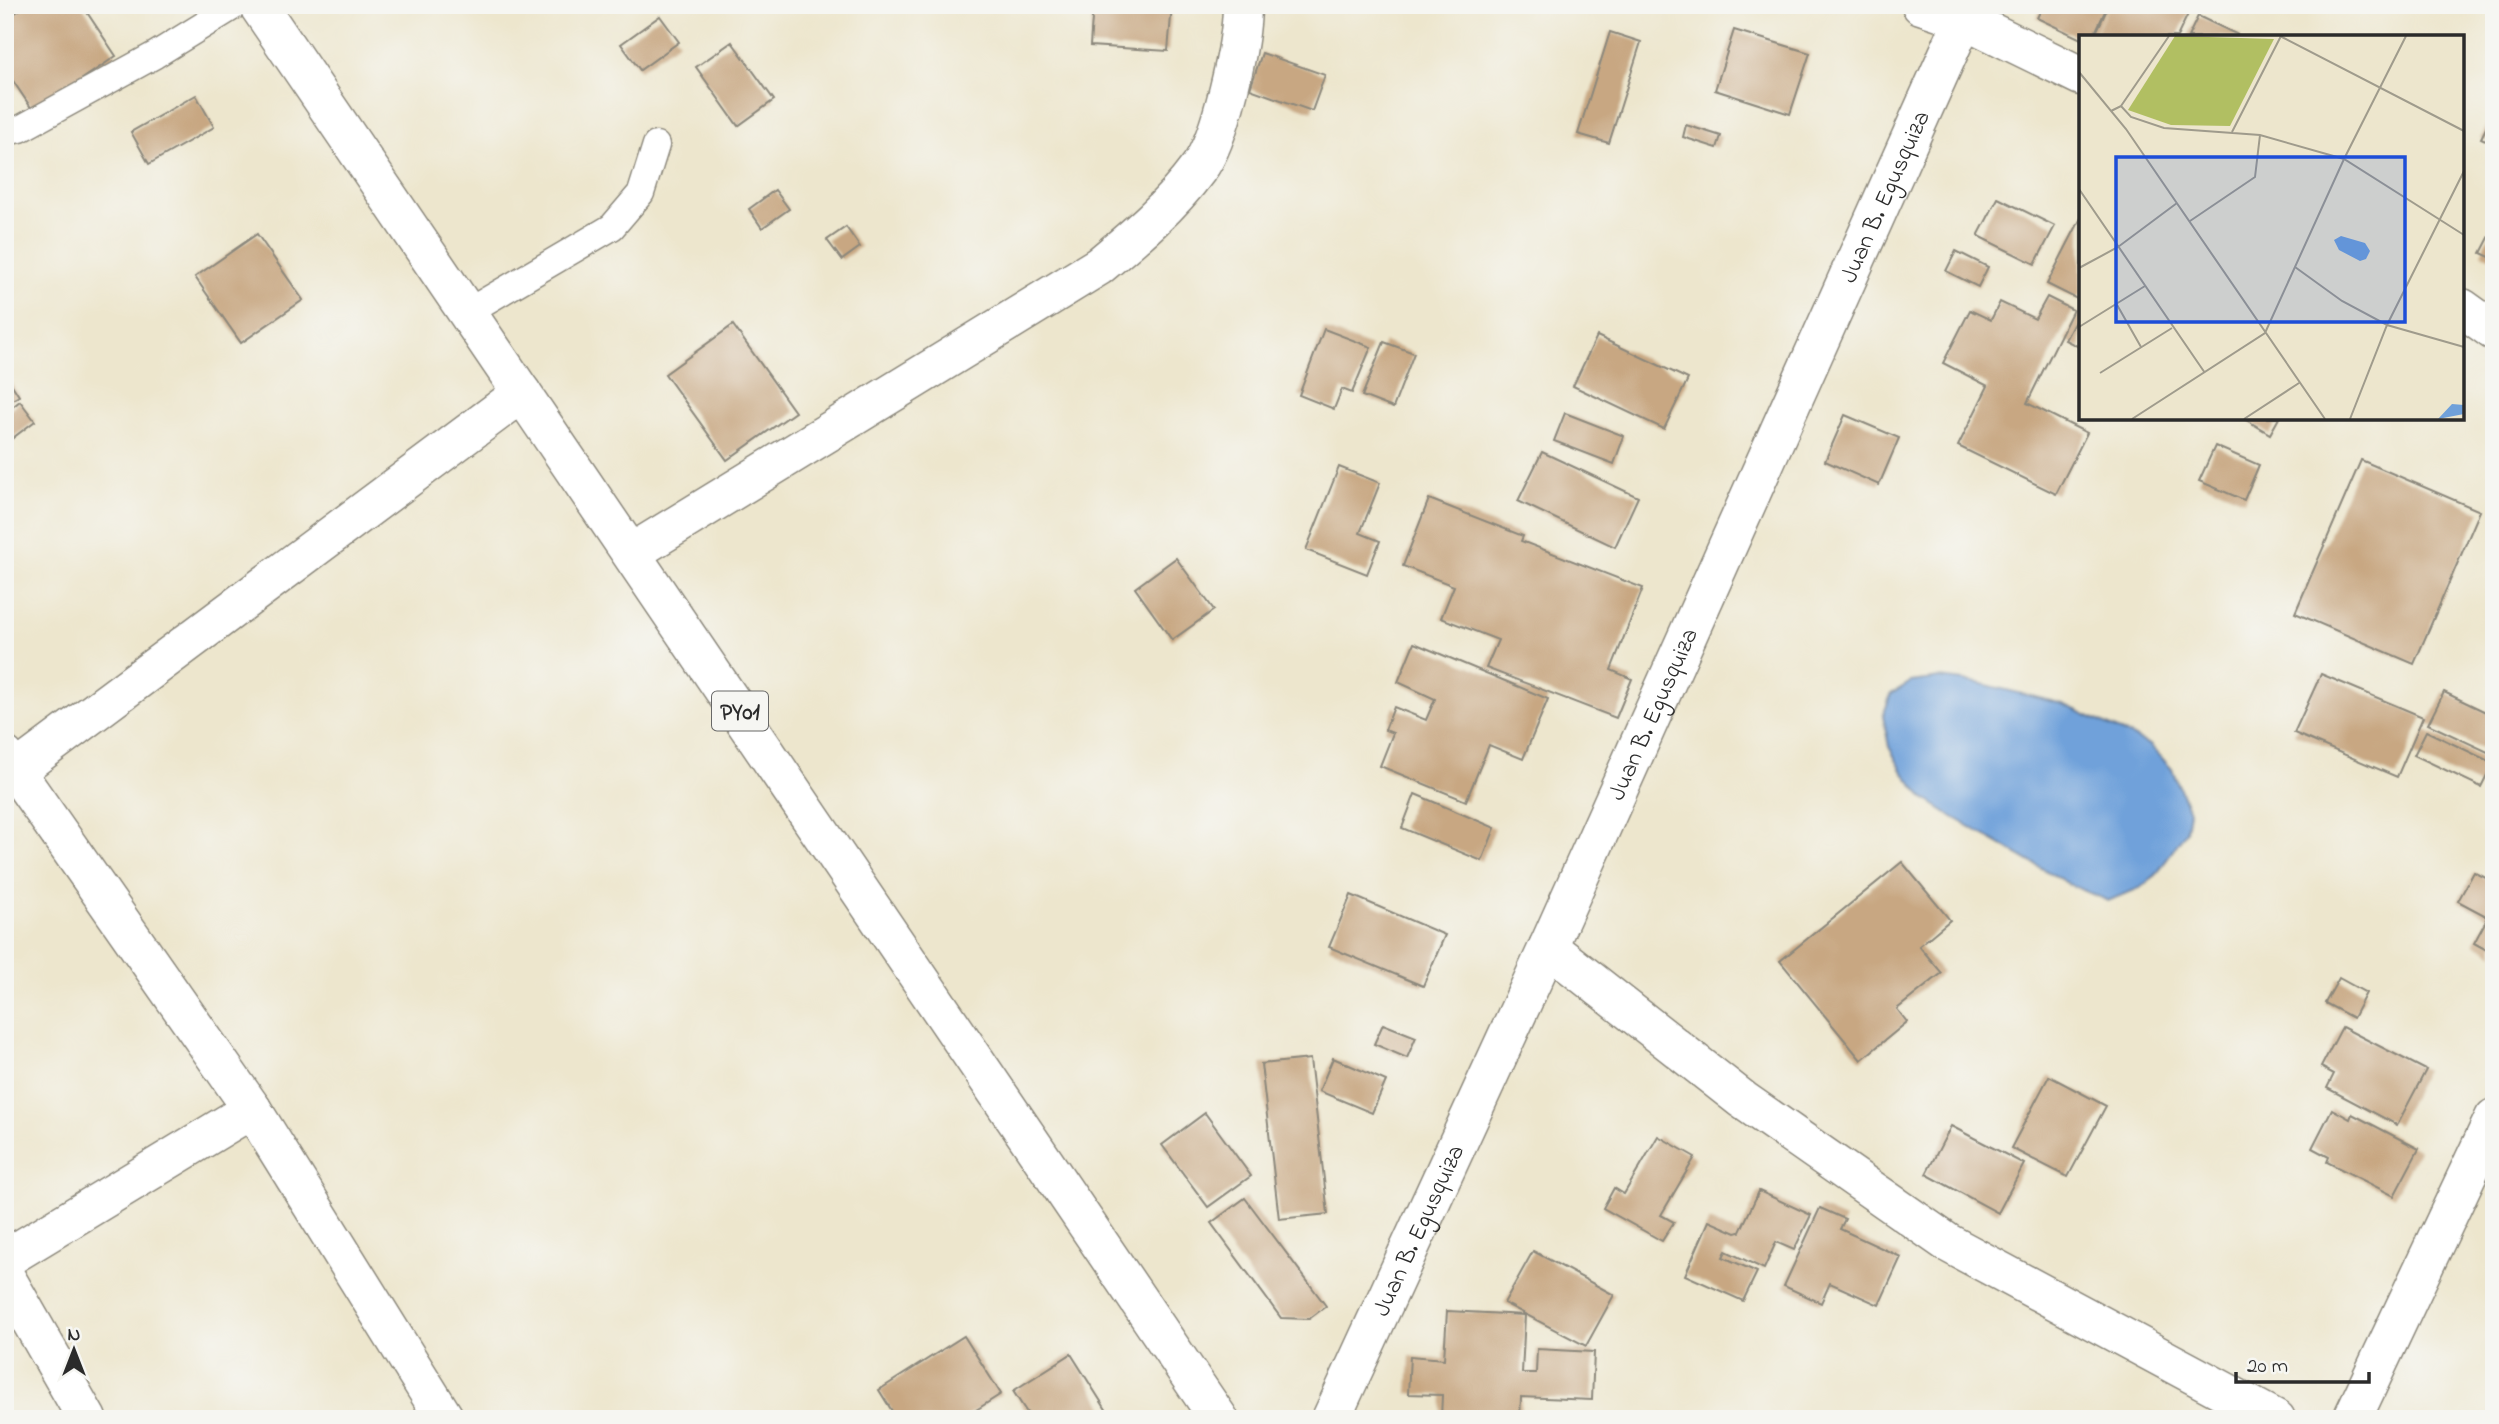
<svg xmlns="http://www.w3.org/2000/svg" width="2499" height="1424" viewBox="0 0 2499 1424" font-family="'Indie Flower',sans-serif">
<rect width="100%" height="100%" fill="#f6f6f2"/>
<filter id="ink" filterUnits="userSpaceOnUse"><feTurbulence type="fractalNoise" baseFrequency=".0143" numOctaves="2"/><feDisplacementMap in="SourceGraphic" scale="14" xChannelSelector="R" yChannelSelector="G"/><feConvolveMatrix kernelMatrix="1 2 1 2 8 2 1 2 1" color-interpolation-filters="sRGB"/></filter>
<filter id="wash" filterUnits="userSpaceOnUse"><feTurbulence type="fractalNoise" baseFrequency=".00686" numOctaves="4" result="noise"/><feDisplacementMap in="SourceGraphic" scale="28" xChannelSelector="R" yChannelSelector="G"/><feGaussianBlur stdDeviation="1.57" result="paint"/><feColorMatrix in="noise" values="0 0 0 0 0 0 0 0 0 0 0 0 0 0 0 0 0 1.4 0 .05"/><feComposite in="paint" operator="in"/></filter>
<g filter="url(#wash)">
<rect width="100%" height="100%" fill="#ede6cd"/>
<polygon fill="#70a1da" stroke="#4e6682" stroke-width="2" points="1940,678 1978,683 2063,704 2150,745 2172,769 2189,811 2186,831 2156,875 2140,888 2108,901 2069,884 1950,815 1924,798 1903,772 1889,747 1883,716 1891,694 1911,682"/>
<g id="blocks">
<g fill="#c8a782">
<polygon points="27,5 82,5 116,56 34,112 5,69 5,20"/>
<polygon points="1093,5 1172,5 1168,51 1090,46"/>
<polygon points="2043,5 2108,5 2093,37 2081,39 2037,18"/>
<polygon points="2109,5 2175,5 2189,12 2177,37 2094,37"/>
<polygon points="660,16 679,42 640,70 621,44"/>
<polygon points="2198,16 2242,37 2188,37"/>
<polygon points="1734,30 1810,53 1790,114 1715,90"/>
<polygon points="1610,32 1641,42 1609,143 1578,134"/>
<polygon points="732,42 774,100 738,126 696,67"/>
<polygon points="1262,53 1325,75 1312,111 1250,89"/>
<polygon points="196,95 214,127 149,164 131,132"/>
<polygon points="2494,112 2494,144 2481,138"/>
<polygon points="1686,125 1721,136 1717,148 1683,137"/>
<polygon points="775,190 789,209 762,228 749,209"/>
<polygon points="1998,198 2055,226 2035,264 1978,236"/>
<polygon points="2081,218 2081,292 2077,299 2047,284"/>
<polygon points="846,227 860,247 842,260 827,240"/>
<polygon points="2494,228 2494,259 2481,253"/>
<polygon points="257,234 303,300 241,343 195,277"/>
<polygon points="1956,251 1988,267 1978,287 1946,271"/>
<polygon points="2047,297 2073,310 2027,403 2087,433 2056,494 1958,446 1988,386 1943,363 1970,310 1991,320 2000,302 2035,319"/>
<polygon points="2081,310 2081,348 2065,340"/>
<polygon points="733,325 795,412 727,460 665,374"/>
<polygon points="1324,329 1371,347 1352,393 1342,389 1334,409 1299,395"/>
<polygon points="1597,336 1688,379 1664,429 1573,386"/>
<polygon points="1384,342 1414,353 1393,408 1362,396"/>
<polygon points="5,374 19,396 5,404"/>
<polygon points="20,401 35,421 5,444 5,413"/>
<polygon points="1565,413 1624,436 1614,464 1554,441"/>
<polygon points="1845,415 1899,438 1879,485 1825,461"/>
<polygon points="2243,418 2279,418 2270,434"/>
<polygon points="2215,446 2259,465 2244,500 2199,481"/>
<polygon points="1542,452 1638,497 1615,547 1518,501"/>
<polygon points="2361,460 2480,511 2414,664 2295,613"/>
<polygon points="1339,467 1380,483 1360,533 1380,541 1367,574 1306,550"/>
<polygon points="1429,499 1523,536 1521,541 1643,588 1611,670 1632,679 1616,718 1486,668 1498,640 1441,618 1454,586 1403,566"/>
<polygon points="1176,558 1214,610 1172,640 1135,588"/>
<polygon points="1414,643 1548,699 1523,759 1489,745 1466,801 1380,766 1393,733 1385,730 1394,707 1426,720 1435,699 1398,682"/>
<polygon points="2321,674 2423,717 2397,777 2294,733"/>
<polygon points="2444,692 2494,716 2494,755 2428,724"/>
<polygon points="2426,731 2493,763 2481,787 2414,755"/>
<polygon points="1415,794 1495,828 1482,861 1402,828"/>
<polygon points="1902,862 1950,920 1919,946 1942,973 1897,1009 1907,1022 1861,1060 1780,961"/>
<polygon points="2474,872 2494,882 2494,954 2474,943 2488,917 2458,901"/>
<polygon points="1351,895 1445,935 1423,986 1329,947"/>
<polygon points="2339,978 2366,993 2353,1018 2325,1003"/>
<polygon points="1383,1024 1416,1037 1407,1058 1374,1044"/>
<polygon points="2342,1027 2426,1070 2397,1125 2327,1088 2334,1074 2321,1067"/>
<polygon points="1333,1058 1386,1081 1372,1113 1319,1091"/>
<polygon points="1310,1059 1328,1214 1279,1219 1261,1064"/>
<polygon points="2049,1076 2106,1106 2068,1177 2011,1148"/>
<polygon points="2332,1109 2350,1119 2352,1114 2419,1149 2394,1196 2327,1162 2329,1157 2312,1148"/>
<polygon points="1205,1113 1251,1176 1208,1207 1162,1145"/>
<polygon points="1951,1126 2024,1164 1998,1213 1926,1174"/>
<polygon points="1658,1136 1695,1157 1661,1215 1674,1222 1662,1241 1603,1208 1614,1188 1624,1194"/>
<polygon points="1759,1191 1811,1215 1794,1250 1776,1242 1764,1269 1726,1251 1723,1257 1757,1272 1743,1301 1685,1275 1709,1221 1736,1233 1740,1232"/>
<polygon points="1245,1198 1326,1306 1309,1319 1281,1318 1211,1223"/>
<polygon points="1820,1208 1845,1219 1840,1229 1901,1257 1879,1305 1830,1283 1821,1303 1784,1286"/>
<polygon points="1533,1251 1614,1295 1586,1346 1504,1303"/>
<polygon points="1447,1311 1525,1315 1522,1373 1536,1373 1537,1349 1594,1352 1592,1400 1521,1397 1520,1419 1441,1419 1442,1395 1408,1394 1410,1356 1444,1359"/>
<polygon points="964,1336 1001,1394 962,1419 897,1419 879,1390"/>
<polygon points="1071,1354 1112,1419 1031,1419 1013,1391"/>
</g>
</g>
</g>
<g filter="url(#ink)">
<use href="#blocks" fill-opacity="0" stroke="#8c887c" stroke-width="2"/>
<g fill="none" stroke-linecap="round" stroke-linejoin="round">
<g stroke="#8c887c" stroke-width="29">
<g id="service">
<polyline points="5,132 20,129 155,55 236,5"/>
<polyline points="469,311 612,227 641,193 656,145"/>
</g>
</g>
<g stroke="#8c887c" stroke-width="41">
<g id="minor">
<polyline points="1921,5 1964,19 2081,76"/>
<polyline points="2462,308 2494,331"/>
<path d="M 633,552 L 1099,266 C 1135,236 1170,207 1198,169 C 1221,140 1242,43 1242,5"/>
<polyline points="5,756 252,1109 445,1419"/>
<polyline points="5,779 522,393"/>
<polyline points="1548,947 1743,1100 1948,1243 2276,1419"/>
<polyline points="5,1259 252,1109"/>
<polyline points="5,1276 87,1419"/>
<path id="s1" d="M 1331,1419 L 1548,947 L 1970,5"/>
<polyline points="2352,1419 2494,1118"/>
</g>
</g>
<g stroke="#8c887c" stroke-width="41">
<path id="trunk" d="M 258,5 C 582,474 900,947 1219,1419"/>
</g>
<use href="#service" stroke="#fff" stroke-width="26"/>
<use href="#minor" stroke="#fff" stroke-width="38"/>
<use href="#trunk" stroke="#fff" stroke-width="38"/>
</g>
</g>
<g text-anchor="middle" stroke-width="5" stroke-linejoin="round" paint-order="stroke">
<rect fill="#f6f6f2" stroke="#686867" stroke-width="2" x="712" y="691.5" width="56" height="39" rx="5"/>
<g font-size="23" font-weight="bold" fill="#2b2b2b">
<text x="740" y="719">PY01</text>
</g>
<g font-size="24" fill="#2b2b2b" stroke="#f6f6f2">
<text dy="8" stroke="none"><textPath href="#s1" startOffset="1342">Juan B. Egusquiza</textPath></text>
<text dy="8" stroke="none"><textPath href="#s1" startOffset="775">Juan B. Egusquiza</textPath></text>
<text dy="8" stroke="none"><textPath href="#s1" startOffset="208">Juan B. Egusquiza</textPath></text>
</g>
</g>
<g transform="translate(2079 35)">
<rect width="385" height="385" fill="#ede6cd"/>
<path d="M 96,1 L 195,4 L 151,91 L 92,90 L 49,75 Z" fill="#b1bf62"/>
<path d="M 262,201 L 286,208 L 291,216 L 287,224 L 281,226 L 260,215 L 255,205 ZM 373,369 L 385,370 L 385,379 L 359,384 Z" fill="#70a1da"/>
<path fill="none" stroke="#9f9b8c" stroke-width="2" d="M 201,1 L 385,96M 0,37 L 47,94 L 246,384M 42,71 L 90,1M 32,76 L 42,71 L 52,82 L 85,93 L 181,100 L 265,124 L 385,200M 153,97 L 202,1M 0,154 L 126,338M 111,186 L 176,142 L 181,100M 216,232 L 263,266 L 308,290 L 385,312M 0,233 L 39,212 L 98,168M 37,268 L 62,312M 0,292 L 66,251M 21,338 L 93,293M 53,384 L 186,298 L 265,124 L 327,1M 165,384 L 220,348M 271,384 L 308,290 L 385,136"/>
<path fill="#1d4ed8" fill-opacity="0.15" stroke="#1d4ed8" stroke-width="3.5" d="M 37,122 L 326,122 L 326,287 L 37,287 Z"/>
<rect width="385" height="385" fill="none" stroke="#2b2b2b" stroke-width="3.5"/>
</g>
<rect width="2499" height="1424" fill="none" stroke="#f6f6f2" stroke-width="28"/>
<g transform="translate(74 1350)" stroke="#f6f6f2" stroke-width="5" paint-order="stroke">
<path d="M0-5L12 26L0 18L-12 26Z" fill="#2b2b2b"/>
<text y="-10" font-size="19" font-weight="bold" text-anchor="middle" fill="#2b2b2b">N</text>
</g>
<path d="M2236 1372v10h133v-10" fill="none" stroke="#2b2b2b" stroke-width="3.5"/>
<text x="2247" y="1372" font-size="21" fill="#2b2b2b" stroke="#f6f6f2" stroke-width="5" paint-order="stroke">20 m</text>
</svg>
